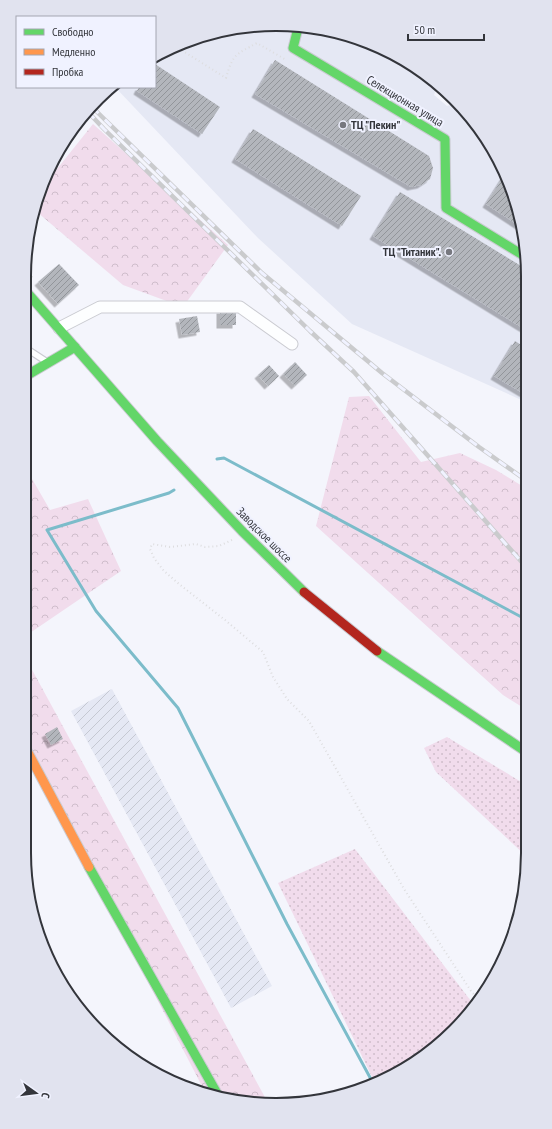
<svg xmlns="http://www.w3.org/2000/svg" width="552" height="1129" viewBox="0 0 552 1129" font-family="'PT Sans Narrow',sans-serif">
<defs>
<pattern id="industrial-furrows" width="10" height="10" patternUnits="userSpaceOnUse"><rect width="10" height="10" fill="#e5e8f4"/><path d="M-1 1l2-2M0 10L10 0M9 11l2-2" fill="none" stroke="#c5c8d2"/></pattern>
<pattern id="grass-dots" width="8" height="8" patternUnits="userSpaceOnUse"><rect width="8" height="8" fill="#f1dcec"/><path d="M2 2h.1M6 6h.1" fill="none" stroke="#cfbdcb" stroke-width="1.8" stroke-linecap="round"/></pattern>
<pattern id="forest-crowns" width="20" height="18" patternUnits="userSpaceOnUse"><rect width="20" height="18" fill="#f1dcec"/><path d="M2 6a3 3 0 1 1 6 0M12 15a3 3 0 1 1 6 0" fill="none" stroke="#cfbdcb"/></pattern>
<pattern id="building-hatch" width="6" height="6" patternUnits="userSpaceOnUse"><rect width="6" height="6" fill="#b3b6bc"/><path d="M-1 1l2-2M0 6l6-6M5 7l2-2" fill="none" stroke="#92959a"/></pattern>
<filter id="shadow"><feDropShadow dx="-3.5" dy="3.5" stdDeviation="0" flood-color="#0004"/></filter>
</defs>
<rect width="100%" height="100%" fill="#f4f5fc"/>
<polygon fill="#e5e8f4" points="276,24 373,43 430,76 438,84 434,95 447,106 457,103 476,123 509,179 526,243 526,402 352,324 258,238 115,87 155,87 155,60 180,43"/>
<polygon fill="url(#industrial-furrows)" points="112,689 272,986 231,1008 71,711"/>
<g fill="url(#grass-dots)">
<polygon points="447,737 528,786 527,857 436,772 424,748"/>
<polygon points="355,849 474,1005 465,1019 388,1079 375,1083 278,883"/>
</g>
<g fill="url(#forest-crowns)">
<polygon points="93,124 228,245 183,307 123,285 37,212 41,189"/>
<polygon points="369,396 421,462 460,453 496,470 527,489 527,710 503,695 316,526 349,397"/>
<polygon points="24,465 50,510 88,499 121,571 24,637"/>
<polygon points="24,655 267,1101 227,1100 205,1092 24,742"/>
</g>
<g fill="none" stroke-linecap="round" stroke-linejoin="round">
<g stroke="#7cbcca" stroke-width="3">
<polyline points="217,459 224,458 527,620"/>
<polyline points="174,490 169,493 47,530 96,611 178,708 287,924 373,1083"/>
</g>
</g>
<g fill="url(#building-hatch)" filter="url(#shadow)">
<polygon points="275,60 429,156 433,168 430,179 421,185 411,187 255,94"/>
<polygon points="155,64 220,107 202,134 137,91 139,87 155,87"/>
<polygon points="253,129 361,196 342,226 235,159"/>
<polygon points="505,174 509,179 521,227 486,204"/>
<polygon points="400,192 526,269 526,330 373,236"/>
<polygon points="59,264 79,285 58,304 38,282"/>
<rect x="220" y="310" width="16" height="15"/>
<polygon points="197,316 200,332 182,335 179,319"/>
<polygon points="515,341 526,348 526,395 494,376"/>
<polygon points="295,362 307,375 295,386 283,374"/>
<polygon points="269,365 279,376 268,386 258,375"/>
<polygon points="57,727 63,739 51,745 45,734"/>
</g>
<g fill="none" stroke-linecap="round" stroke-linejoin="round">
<g stroke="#cacbd1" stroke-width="8">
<polyline id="lane" points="24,347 47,362"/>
</g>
<g stroke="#cacbd1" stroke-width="13">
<polyline id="street" points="59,328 100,307 240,307 292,344"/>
</g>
<g stroke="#cacbd1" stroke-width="11">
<g id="fast">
<polyline points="298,28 293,48 445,139 446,208 526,257"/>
<polyline points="24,289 157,441 242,531 304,592"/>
<polyline points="24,377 75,347"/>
<polyline points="377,651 528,753"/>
<polyline points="89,867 219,1097"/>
</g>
</g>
<g stroke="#cacbd1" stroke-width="11">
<polyline id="slow" points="24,745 89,867"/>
</g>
<g stroke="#cacbd1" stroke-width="11">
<polyline id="jam" points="304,592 377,651"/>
</g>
<g stroke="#dddddf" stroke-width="2" stroke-dasharray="1 3" stroke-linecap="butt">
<path d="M 175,46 L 226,78 C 233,54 235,55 257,43 L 286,60"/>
<polyline points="26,266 33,279"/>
<polyline points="232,540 219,546 205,547 196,544 170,547 152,544 150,549 154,558 164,571 179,584 225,620 263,652 273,677 287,699 309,721 404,889 471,991 478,999"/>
</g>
<use href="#lane" stroke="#fdfeff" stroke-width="5.5"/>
<use href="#street" stroke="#fdfeff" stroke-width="11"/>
<use href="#fast" stroke="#63d668" stroke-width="9"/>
<use href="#slow" stroke="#ff974d" stroke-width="9"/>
<use href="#jam" stroke="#b3261e" stroke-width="9"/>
<g stroke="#cacbcd" stroke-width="4.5">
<g id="rail">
<polyline points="92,107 262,273 382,373 479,447 527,481"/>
<polyline points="88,112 104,129 310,331 354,372 527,568"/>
</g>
</g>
<use href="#rail" stroke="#f0f2ff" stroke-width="3" stroke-dasharray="9" stroke-linecap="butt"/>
</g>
<g fill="#77787f" stroke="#f0f2ff" stroke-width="1.5">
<circle cx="343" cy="125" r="4"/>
<circle cx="449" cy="252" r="4"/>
</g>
<g text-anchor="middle" stroke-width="4" stroke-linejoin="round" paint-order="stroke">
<g font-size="12" fill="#33353b" stroke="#f0f2ff">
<text transform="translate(405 101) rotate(31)" y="4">Селекционная улица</text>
<text transform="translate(264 535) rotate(45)" y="4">Заводское шоссе</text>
</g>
<g font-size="12" font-weight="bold" fill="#33353b" stroke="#f0f2ff" text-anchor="start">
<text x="351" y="129">ТЦ "Пекин"</text>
<text x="441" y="256" text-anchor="end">ТЦ "Титаник".</text>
</g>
</g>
<path d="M0 0H552V1129H0ZM276 31H276A245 245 0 0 1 521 276V853A245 245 0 0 1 276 1098H276A245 245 0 0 1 31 853V276A245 245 0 0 1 276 31Z" fill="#e1e3ef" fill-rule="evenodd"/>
<path fill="none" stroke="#33353b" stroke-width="2" d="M276 31H276A245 245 0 0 1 521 276V853A245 245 0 0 1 276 1098H276A245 245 0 0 1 31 853V276A245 245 0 0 1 276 31Z"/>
<rect x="16" y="16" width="140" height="72" fill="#f0f2ff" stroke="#a4a6b1"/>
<rect x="24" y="29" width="20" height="6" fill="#63d668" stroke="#a4a6b1"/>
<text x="52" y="36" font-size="12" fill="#33353b">Свободно</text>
<rect x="24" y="49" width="20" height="6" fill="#ff974d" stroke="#a4a6b1"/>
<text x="52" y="56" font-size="12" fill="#33353b">Медленно</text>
<rect x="24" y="69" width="20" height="6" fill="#b3261e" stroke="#a4a6b1"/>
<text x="52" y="76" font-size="12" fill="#33353b">Пробка</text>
<g transform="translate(36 1093) rotate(104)" stroke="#f0f2ff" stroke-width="3" paint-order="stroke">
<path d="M0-3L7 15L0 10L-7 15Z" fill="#33353b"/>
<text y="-6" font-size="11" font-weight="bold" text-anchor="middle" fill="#33353b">С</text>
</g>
<path d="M408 34v6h76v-6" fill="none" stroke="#33353b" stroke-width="2"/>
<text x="414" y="34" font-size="12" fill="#33353b" stroke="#f0f2ff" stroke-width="3" paint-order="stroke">50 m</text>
</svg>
